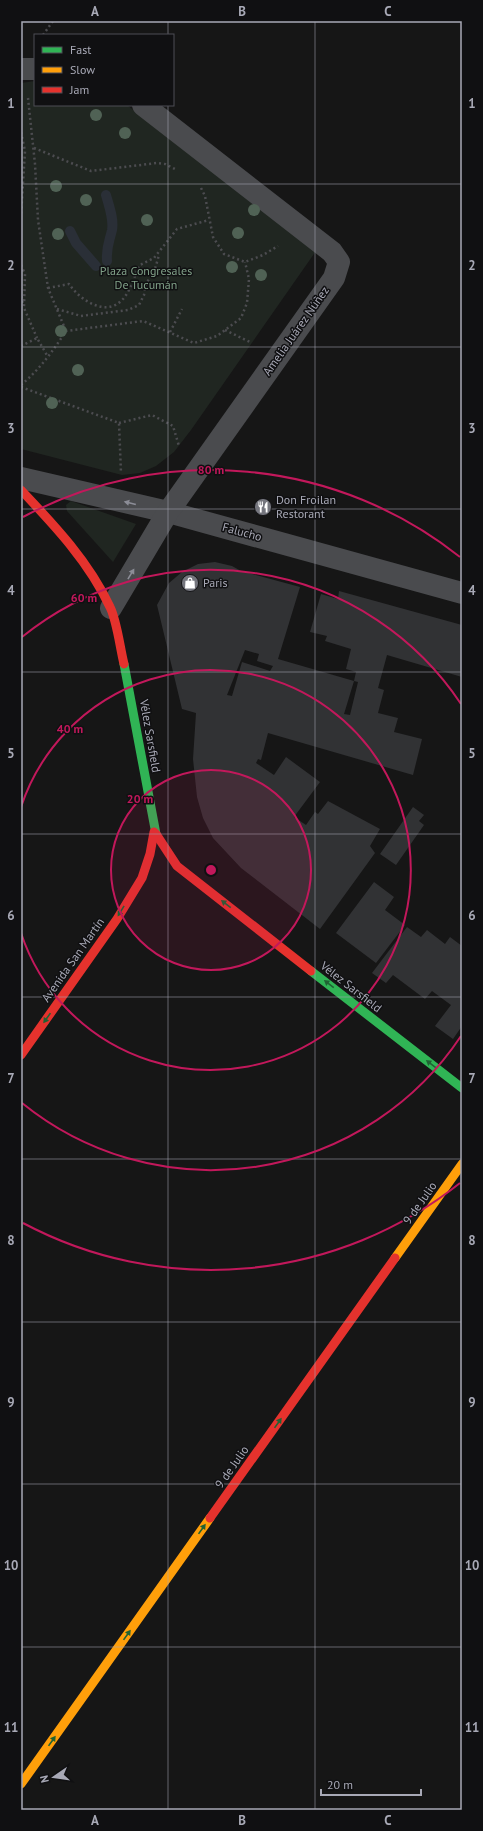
<svg xmlns="http://www.w3.org/2000/svg" width="483" height="1831" viewBox="0 0 483 1831" font-family="'PT Sans',sans-serif">
<rect width="100%" height="100%" fill="#161616"/>
<g fill="#202621">
<polygon points="35,81 35,105 127,105 316,251 191,430 174,452 156,466 140,473 122,475 21,449 21,83"/>
<polygon points="71,501 136,524 113,562 67,511 66,505"/>
</g>
<g fill="none" stroke-linecap="round" stroke-linejoin="round">
<g stroke="#2a2f37" stroke-width="10">
<path d="M 106,195 C 109,206 114,219 112,230 C 109,243 106,247 107,261"/>
<polyline points="70,231 76,243 96,266"/>
</g>
</g>
<g fill="#313234" fill-rule="evenodd">
<path d="M 215,562 L 232,566 L 241,571 L 300,587 L 278,659 L 354,681 L 344,714 L 350,715 L 358,682 L 354,681 L 356,672 L 346,669 L 351,649 L 325,641 L 327,636 L 310,632 L 321,594 L 338,599 L 339,591 L 462,625 L 462,677 L 387,655 L 378,688 L 384,690 L 378,713 L 398,718 L 394,732 L 422,739 L 413,775 L 268,733 L 261,760 L 258,759 L 256,763 L 274,775 L 286,757 L 320,782 L 294,817 L 306,825 L 315,812 L 318,814 L 328,801 L 380,829 L 370,846 L 375,853 L 320,929 L 241,868 L 213,838 L 203,818 L 197,797 L 193,759 L 196,713 L 182,709 L 157,605 L 169,583 L 182,572 L 198,564 ZM 245,650 L 259,654 L 257,661 L 273,666 L 270,671 L 242,662 L 232,696 L 227,695 Z"/>
<polygon points="413,807 424,815 419,821 424,825 396,865 380,854"/>
<polygon points="374,882 394,897 385,910 405,925 376,963 336,933"/>
<polygon points="407,927 421,937 427,930 445,944 450,937 462,946 462,1026 453,1039 435,1026 451,1005 432,991 425,999 393,975 386,983 372,973"/>
</g>
<g fill="none" stroke-linecap="round" stroke-linejoin="round">
<g stroke="#4c4c50" stroke-width="2.5" stroke-dasharray="2 3" stroke-linecap="butt">
<polyline points="43,35 53,21"/>
<polyline points="28,98 35,164 38,220 48,288 66,331"/>
<polyline points="21,132 25,151 21,216"/>
<polyline points="34,148 91,171 157,163 165,164 175,169"/>
<polyline points="201,188 205,196 213,237 224,254 245,262 263,255 278,246"/>
<polyline points="21,265 25,274 24,308 37,338"/>
<path d="M 48,288 L 69,284 C 80,300 106,318 123,299 C 131,290 134,276 140,265 L 154,258 L 177,229 L 209,220"/>
<polyline points="21,296 23,304"/>
<polyline points="57,309 81,316 128,310 139,305 144,295 146,284 155,269 159,255"/>
<polyline points="225,330 252,343"/>
<polyline points="170,332 182,309"/>
<polyline points="21,346 37,338 48,357"/>
<path d="M 21,385 C 40,369 53,351 66,331 L 143,321 L 194,343 L 217,336 L 241,318 L 247,303 L 249,279 L 245,262"/>
<polyline points="21,387 119,423 121,473"/>
<polyline points="119,423 152,415 173,426 179,446"/>
</g>
<g stroke="#4a4b4e" stroke-width="22">
<polyline points="21,69 35,69"/>
<polyline points="21,478 168,512 462,593"/>
<polyline points="111,608 168,512 334,278 339,262 332,252 143,105"/>
</g>
<g stroke="#30b455" stroke-width="9">
<polyline points="124,664 156,834"/>
<polyline points="311,971 462,1088"/>
</g>
<g stroke="#ff9f0a" stroke-width="9">
<polyline points="395,1258 462,1164"/>
<polyline points="21,1784 210,1518"/>
</g>
<g stroke="#e5322d" stroke-width="9">
<path d="M 21,490 C 55,526 89,562 110,607 C 117,621 120,648 124,664"/>
<polyline points="156,834 177,866 311,971"/>
<polyline points="21,1055 117,919 142,878 150,854 154,832"/>
<polyline points="210,1518 395,1258"/>
</g>
</g>
<g fill="#506255">
<circle cx="96" cy="115" r="6"/>
<circle cx="125" cy="133" r="6"/>
<circle cx="56" cy="186" r="6"/>
<circle cx="86" cy="200" r="6"/>
<circle cx="254" cy="210" r="6"/>
<circle cx="147" cy="220" r="6"/>
<circle cx="238" cy="233" r="6"/>
<circle cx="58" cy="234" r="6"/>
<circle cx="232" cy="267" r="6"/>
<circle cx="261" cy="275" r="6"/>
<circle cx="61" cy="331" r="6"/>
<circle cx="78" cy="370" r="6"/>
<circle cx="52" cy="403" r="6"/>
</g>
<defs><path id="oneway-solid" d="M-6-.8H1V-3.2L6.5 0L1 3.2V.8H-6Z"/></defs>
<g fill="#8c8d97">
<use href="#oneway-solid" transform="translate(130 503) rotate(-166)"/>
<use href="#oneway-solid" transform="translate(131 574) rotate(-59)"/>
</g>
<g fill="#206234">
<use href="#oneway-solid" transform="translate(226 904) rotate(-142)"/>
<use href="#oneway-solid" transform="translate(121 911) rotate(121)"/>
<use href="#oneway-solid" transform="translate(329 984) rotate(-142)"/>
<use href="#oneway-solid" transform="translate(47 1018) rotate(125)"/>
<use href="#oneway-solid" transform="translate(431 1064) rotate(-142)"/>
<use href="#oneway-solid" transform="translate(278 1423) rotate(-55)"/>
<use href="#oneway-solid" transform="translate(202 1529) rotate(-55)"/>
<use href="#oneway-solid" transform="translate(127 1635) rotate(-55)"/>
<use href="#oneway-solid" transform="translate(52 1741) rotate(-55)"/>
</g>
<path fill="none" stroke="#a8a9b6" stroke-width="1" stroke-opacity="0.55" d="M 168,21 L 168,35M 315,21 L 315,1810M 168,105 L 168,1810M 21,184 L 462,184M 21,347 L 462,347M 21,509 L 462,509M 21,672 L 462,672M 21,834 L 462,834M 21,997 L 462,997M 21,1159 L 462,1159M 21,1322 L 462,1322M 21,1484 L 462,1484M 21,1647 L 462,1647"/>
<circle cx="211" cy="870" r="100" fill="#c2185b" fill-opacity=".12"/>
<g fill="none" stroke="#c2185b" stroke-width="2">
<circle cx="211" cy="870" r="100"/>
<path d="M21 807A200 200 0 1 1 21 933"/>
<path d="M461 1036A300 300 0 0 1 22 1103M22 637A300 300 0 0 1 461 704"/>
<path d="M460 1183A400 400 0 0 1 23 1223M23 517A400 400 0 0 1 460 557"/>
</g>
<defs>
<g id="restaurant-disc" transform="scale(0.9)"><circle r="9.5" fill="#75767e" stroke="#101012"/><path d="M-5-6h1v4h1v-4h1v4h1v-4h1v5L-1.5 .5V6h-2V.5L-5-1ZM5-6V6H3V1.5H1.5Q1.5-4 5-6Z" fill="#fff"/></g>
<g id="shop-disc" transform="scale(0.9)"><circle r="9.5" fill="#75767e" stroke="#101012"/><path d="M-5-2.5h2.3a2.7 3.5 0 0 1 5.4 0H5L5.5 6h-11ZM-1.5-2.5h3a1.5 2.3 0 0 0-3 0Z" fill="#fff"/></g>
</defs>
<g fill-rule="evenodd">
<use href="#restaurant-disc" x="263" y="507"/>
<use href="#shop-disc" x="190" y="583"/>
</g>
<g text-anchor="middle" stroke-width="3" stroke-linejoin="round" paint-order="stroke">
<g font-size="12" fill="#80a088" stroke="#101012">
<text x="146" y="275">Plaza Congresales<tspan x="146" dy="14">De Tucumán</tspan></text>
</g>
<g font-size="12" fill="#a8a9b6" stroke="#101012">
<text transform="translate(296 331) rotate(-55)" y="4">Amelia Juárez Núñez</text>
<text transform="translate(242 532) rotate(15)" y="4">Falucho</text>
<text transform="translate(150 736) rotate(80)" y="4">Vélez Sarsfield</text>
<text transform="translate(73 960) rotate(-55)" y="4">Avenida San Martín</text>
<text transform="translate(351 987) rotate(38)" y="4">Vélez Sarsfield</text>
<text transform="translate(420 1203) rotate(-55)" y="4">9 de Julio</text>
<text transform="translate(232 1467) rotate(-55)" y="4">9 de Julio</text>
</g>
<g font-size="12" fill="#a8a9b6" stroke="#101012" text-anchor="start">
<text x="276" y="504">Don Froilan<tspan x="276" dy="14">Restorant</tspan></text>
<text x="203" y="587">Paris</text>
</g>
</g>
<circle cx="211" cy="870" r="6" fill="#c2185b" stroke="#101012" stroke-width="2"/>
<g font-size="12" text-anchor="middle" font-weight="bold" fill="#c2185b" stroke="#101012" stroke-width="3" stroke-linejoin="round" paint-order="stroke">
<text x="211" y="474">80 m</text>
<text x="84" y="602">60 m</text>
<text x="70" y="733">40 m</text>
<text x="140" y="803">20 m</text>
</g>
<rect width="483" height="1831" fill="none" stroke="#101012" stroke-width="44"/>
<rect x="34" y="34" width="140" height="72" fill="#101012" stroke="#4d4d54"/>
<rect x="42" y="47" width="20" height="6" fill="#30b455" stroke="#4d4d54"/>
<text x="70" y="54" font-size="12" fill="#a8a9b6">Fast</text>
<rect x="42" y="67" width="20" height="6" fill="#ff9f0a" stroke="#4d4d54"/>
<text x="70" y="74" font-size="12" fill="#a8a9b6">Slow</text>
<rect x="42" y="87" width="20" height="6" fill="#e5322d" stroke="#4d4d54"/>
<text x="70" y="94" font-size="12" fill="#a8a9b6">Jam</text>
<g transform="translate(54 1777) rotate(257)" stroke="#101012" stroke-width="3" paint-order="stroke">
<path d="M0-3L7 15L0 10L-7 15Z" fill="#a8a9b6"/>
<text y="-6" font-size="11" font-weight="bold" text-anchor="middle" fill="#a8a9b6">N</text>
</g>
<path d="M321 1789v6h100v-6" fill="none" stroke="#a8a9b6" stroke-width="2"/>
<text x="327" y="1789" font-size="12" fill="#a8a9b6" stroke="#101012" stroke-width="3" paint-order="stroke">20 m</text>
<rect x="22" y="22" width="439" height="1787" fill="none" stroke="#a8a9b6" stroke-width="1.5"/>
<g font-size="13" text-anchor="middle" font-weight="bold" fill="#a8a9b6">
<text x="95" y="16">A</text>
<text x="242" y="16">B</text>
<text x="388" y="16">C</text>
<text x="11" y="108">1</text>
<text x="472" y="108">1</text>
<text x="11" y="270">2</text>
<text x="472" y="270">2</text>
<text x="11" y="433">3</text>
<text x="472" y="433">3</text>
<text x="11" y="595">4</text>
<text x="472" y="595">4</text>
<text x="11" y="758">5</text>
<text x="472" y="758">5</text>
<text x="11" y="920">6</text>
<text x="472" y="920">6</text>
<text x="11" y="1083">7</text>
<text x="472" y="1083">7</text>
<text x="11" y="1245">8</text>
<text x="472" y="1245">8</text>
<text x="11" y="1407">9</text>
<text x="472" y="1407">9</text>
<text x="11" y="1570">10</text>
<text x="472" y="1570">10</text>
<text x="11" y="1732">11</text>
<text x="472" y="1732">11</text>
<text x="95" y="1825">A</text>
<text x="242" y="1825">B</text>
<text x="388" y="1825">C</text>
</g>
</svg>
